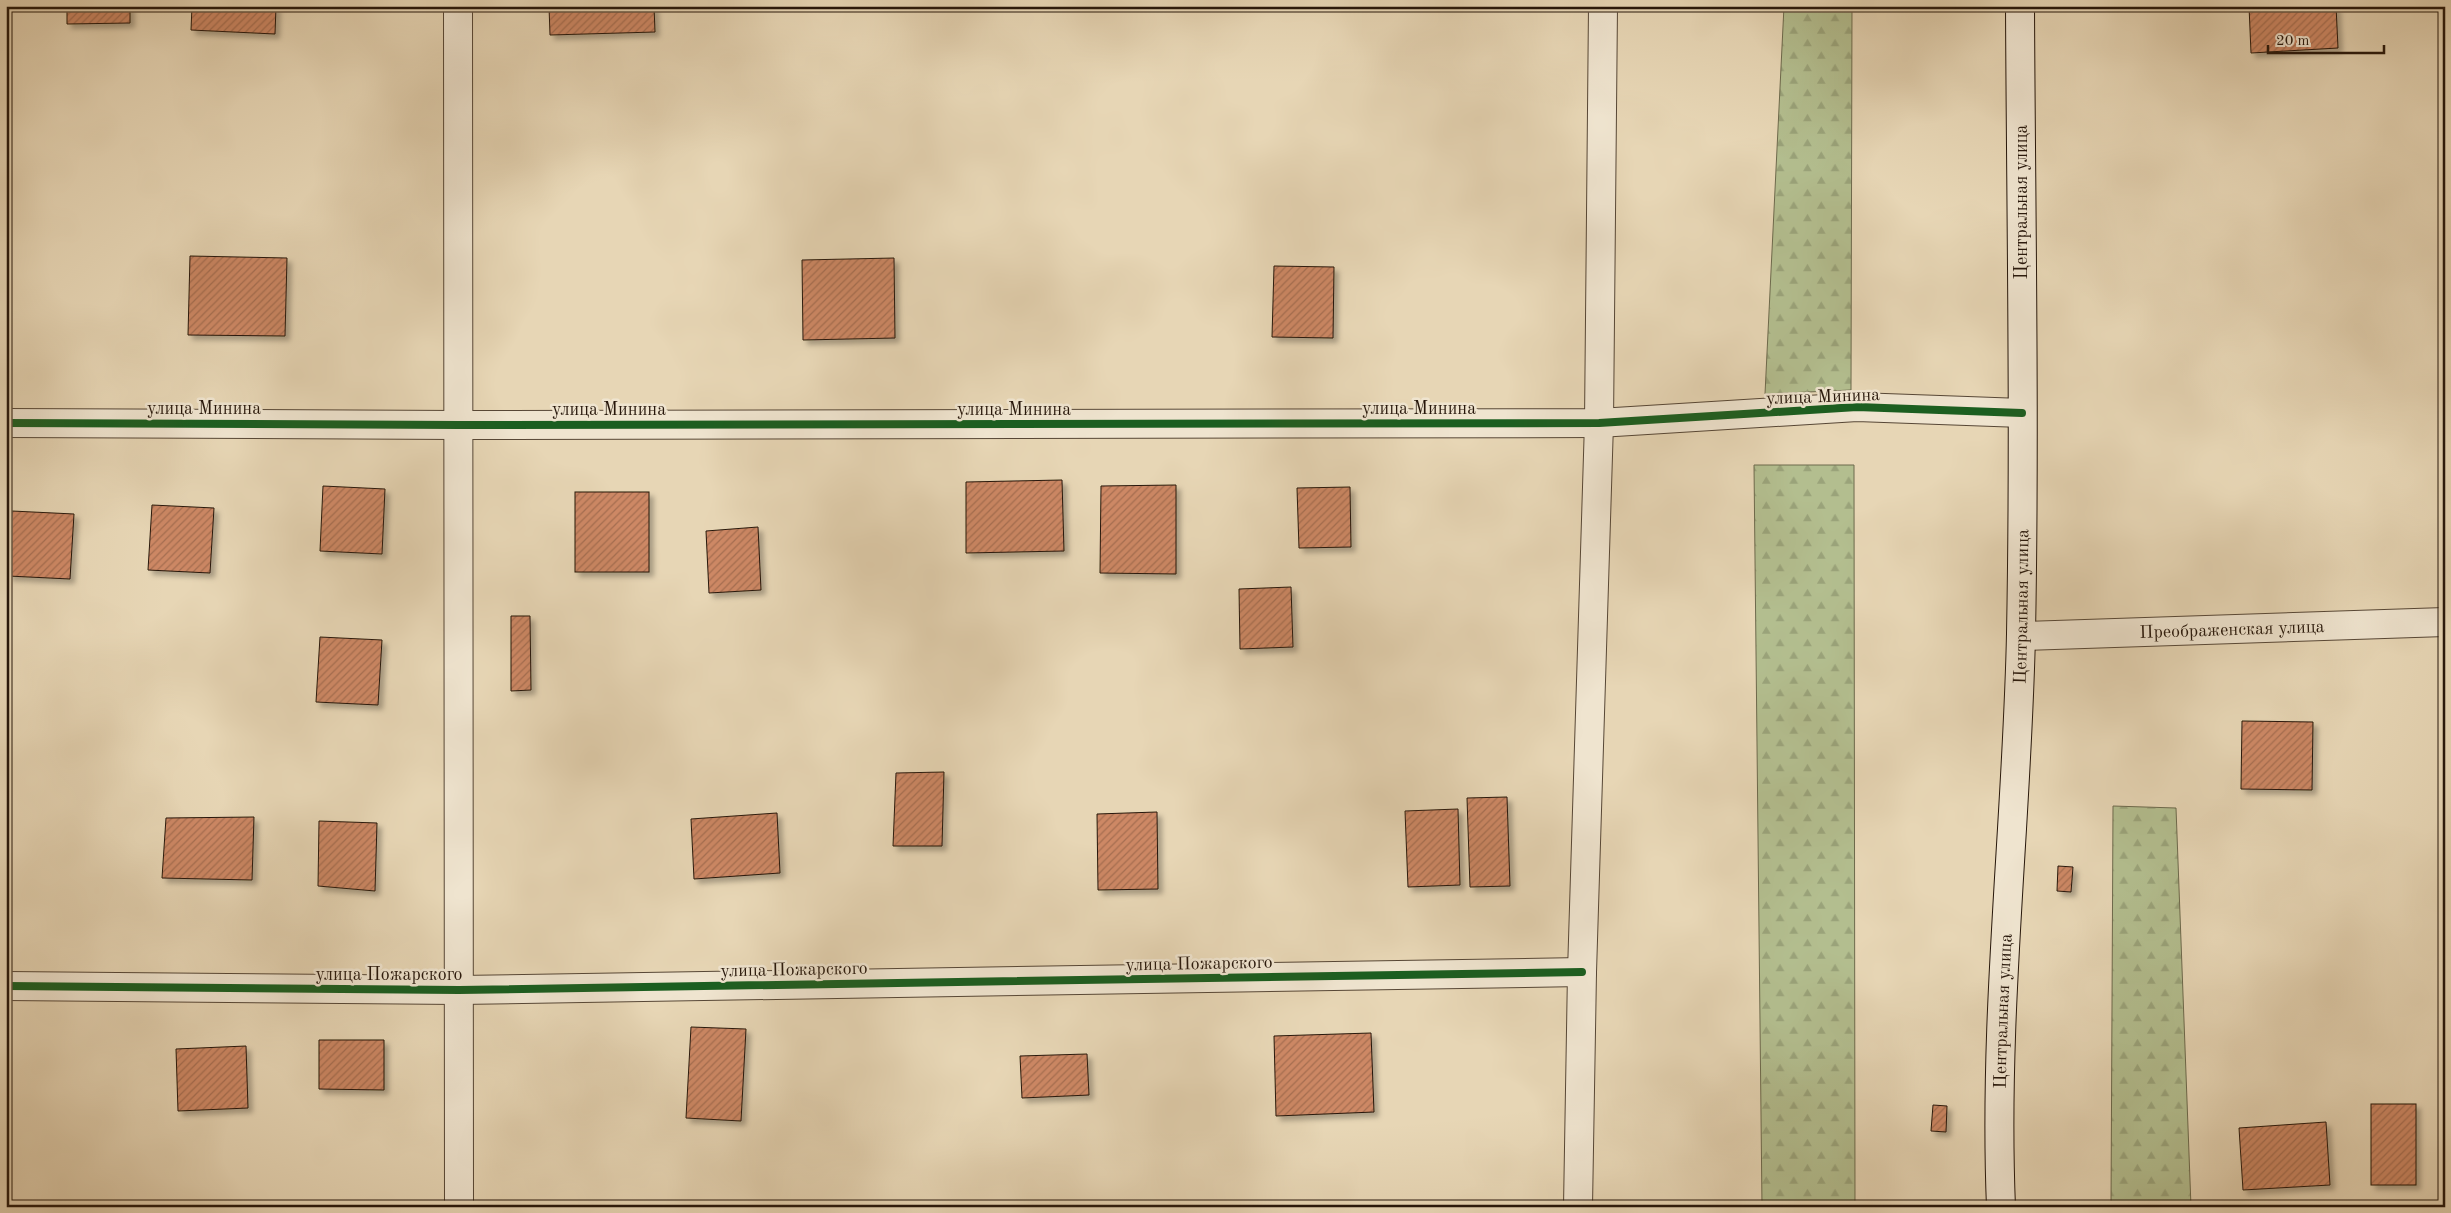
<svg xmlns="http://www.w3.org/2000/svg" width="2451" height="1213" viewBox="0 0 2451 1213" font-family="'Old Standard TT',serif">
<defs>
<pattern id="forest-firs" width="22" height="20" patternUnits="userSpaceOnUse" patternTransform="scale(1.25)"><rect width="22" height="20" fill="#b3be8f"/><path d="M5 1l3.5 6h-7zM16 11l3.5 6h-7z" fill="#9aa37a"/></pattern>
<pattern id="building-hatch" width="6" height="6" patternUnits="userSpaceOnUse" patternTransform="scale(1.25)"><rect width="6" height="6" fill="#cd8865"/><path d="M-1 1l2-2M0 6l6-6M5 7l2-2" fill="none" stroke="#a66e51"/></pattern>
<filter id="shadow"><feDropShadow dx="4.5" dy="4.5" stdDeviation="2.5" flood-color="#0004"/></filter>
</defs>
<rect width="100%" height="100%" fill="#e7d6b5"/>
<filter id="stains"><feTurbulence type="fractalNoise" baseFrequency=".004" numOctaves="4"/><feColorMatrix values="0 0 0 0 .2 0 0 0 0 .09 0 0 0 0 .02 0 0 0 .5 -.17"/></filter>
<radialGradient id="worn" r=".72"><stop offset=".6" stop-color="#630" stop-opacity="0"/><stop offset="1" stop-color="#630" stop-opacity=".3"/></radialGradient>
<g fill="url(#forest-firs)" stroke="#6d6a4d">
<polygon points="1784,6 1852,6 1851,390 1765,394"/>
<polygon points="1754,465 1854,465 1855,1207 1762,1207"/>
<polygon points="2113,806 2176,808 2191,1207 2111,1207"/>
</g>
<g fill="url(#building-hatch)" stroke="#27170b" filter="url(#shadow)">
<polygon points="67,6 130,6 130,23 67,24"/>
<polygon points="192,6 276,6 275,34 191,30"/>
<polygon points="549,6 654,6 655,32 550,35"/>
<polygon points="2249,6 2336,6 2338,48 2251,53"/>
<polygon points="190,256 287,258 285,336 188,335"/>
<polygon points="894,258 895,338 803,340 802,260"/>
<polygon points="1274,266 1334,267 1333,338 1272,337"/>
<polygon points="1062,480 1064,551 966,553 966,482"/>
<polygon points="1176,485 1176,574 1100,573 1101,486"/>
<polygon points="323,486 385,489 382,554 320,551"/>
<polygon points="1350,487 1351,547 1299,548 1297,488"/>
<rect x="575" y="492" width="74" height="80"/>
<polygon points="152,505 214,508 210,573 148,570"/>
<polygon points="12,511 74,514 70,579 8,576"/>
<polygon points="758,527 761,590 709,593 706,531"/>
<polygon points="1291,587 1293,647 1240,649 1239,589"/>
<polygon points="511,616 530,616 531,690 511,691"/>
<polygon points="320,637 382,640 378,705 316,702"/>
<polygon points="2242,721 2313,722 2312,790 2241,789"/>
<polygon points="944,772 942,846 893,846 896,773"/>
<polygon points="1507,797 1510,886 1470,887 1467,798"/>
<polygon points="1458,809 1460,885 1408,887 1405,811"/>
<polygon points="1157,812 1158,889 1098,890 1097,814"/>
<polygon points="777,813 780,873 694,879 691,819"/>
<polygon points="254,817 252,880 162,878 166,818"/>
<polygon points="319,821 377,823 375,891 318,886"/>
<polygon points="2058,866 2073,867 2071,892 2057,891"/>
<polygon points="691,1027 746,1029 741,1121 686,1118"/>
<polygon points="1371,1033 1374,1112 1276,1116 1274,1036"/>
<polygon points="319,1040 384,1040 384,1090 319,1089"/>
<polygon points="246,1046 248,1108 178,1111 176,1049"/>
<polygon points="1087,1054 1089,1095 1022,1098 1020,1056"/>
<rect x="2371" y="1104" width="45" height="81"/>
<polygon points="1933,1105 1947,1106 1946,1132 1931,1131"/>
<polygon points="2326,1122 2330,1185 2243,1190 2239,1128"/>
</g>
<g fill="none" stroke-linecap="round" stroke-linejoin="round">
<g stroke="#574736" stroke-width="30">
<g id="minor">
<polyline points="458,6 459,1207"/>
<polyline points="6,423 457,425 1599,423 1857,407 2022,413"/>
<path id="s1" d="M 2021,636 L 2445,622"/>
<polyline points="6,986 459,990 1582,972"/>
<polyline points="1578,1207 1582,972 1599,423 1603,6"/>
</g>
</g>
<g stroke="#27170b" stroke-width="30">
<g id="secondary">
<path id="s2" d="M 2001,1207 C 1993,1015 2017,825 2021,634 C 2025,425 2021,215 2020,6"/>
</g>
</g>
<use href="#minor" stroke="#efe4cf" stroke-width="28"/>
<use href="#secondary" stroke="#efe4cf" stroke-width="28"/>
<g stroke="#efe4cf" stroke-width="11">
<g id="cycleway">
<polyline points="6,423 457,425 1599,423 1857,407 2022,413"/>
<polyline points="6,986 459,990 1582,972"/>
</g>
</g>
<use href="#cycleway" stroke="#1b5e20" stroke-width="8"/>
</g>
<g text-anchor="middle" stroke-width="5" stroke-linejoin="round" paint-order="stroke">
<g font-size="18" fill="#27170b" stroke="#efe4cf">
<text transform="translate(2021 202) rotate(-90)" y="6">Центральная улица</text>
<text transform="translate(1823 396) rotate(-2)" y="6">улица Минина</text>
<text x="204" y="414">улица Минина</text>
<text x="1419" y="414">улица Минина</text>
<text x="609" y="415">улица Минина</text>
<text x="1014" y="415">улица Минина</text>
<text dy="6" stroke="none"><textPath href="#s2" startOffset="601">Центральная улица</textPath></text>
<text dy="6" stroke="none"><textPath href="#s1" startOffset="211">Преображенская улица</textPath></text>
<text transform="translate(1199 963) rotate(-1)" y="6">улица Пожарского</text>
<text transform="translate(794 969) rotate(-1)" y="6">улица Пожарского</text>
<text x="389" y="980">улица Пожарского</text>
<text dy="6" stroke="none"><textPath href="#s2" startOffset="196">Центральная улица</textPath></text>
</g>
</g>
<rect width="2451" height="1213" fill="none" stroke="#e7d6b5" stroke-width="25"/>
<rect x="8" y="8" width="2436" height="1198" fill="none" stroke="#27170b" stroke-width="2.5"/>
<rect x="12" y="12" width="2426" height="1188" fill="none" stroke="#27170b"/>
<path d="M2268 45v8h116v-8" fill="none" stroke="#27170b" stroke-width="2.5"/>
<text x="2276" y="45" font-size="15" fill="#27170b" stroke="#efe4cf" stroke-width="4" paint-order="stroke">20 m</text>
<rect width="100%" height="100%" filter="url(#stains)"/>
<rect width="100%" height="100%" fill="url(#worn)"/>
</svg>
